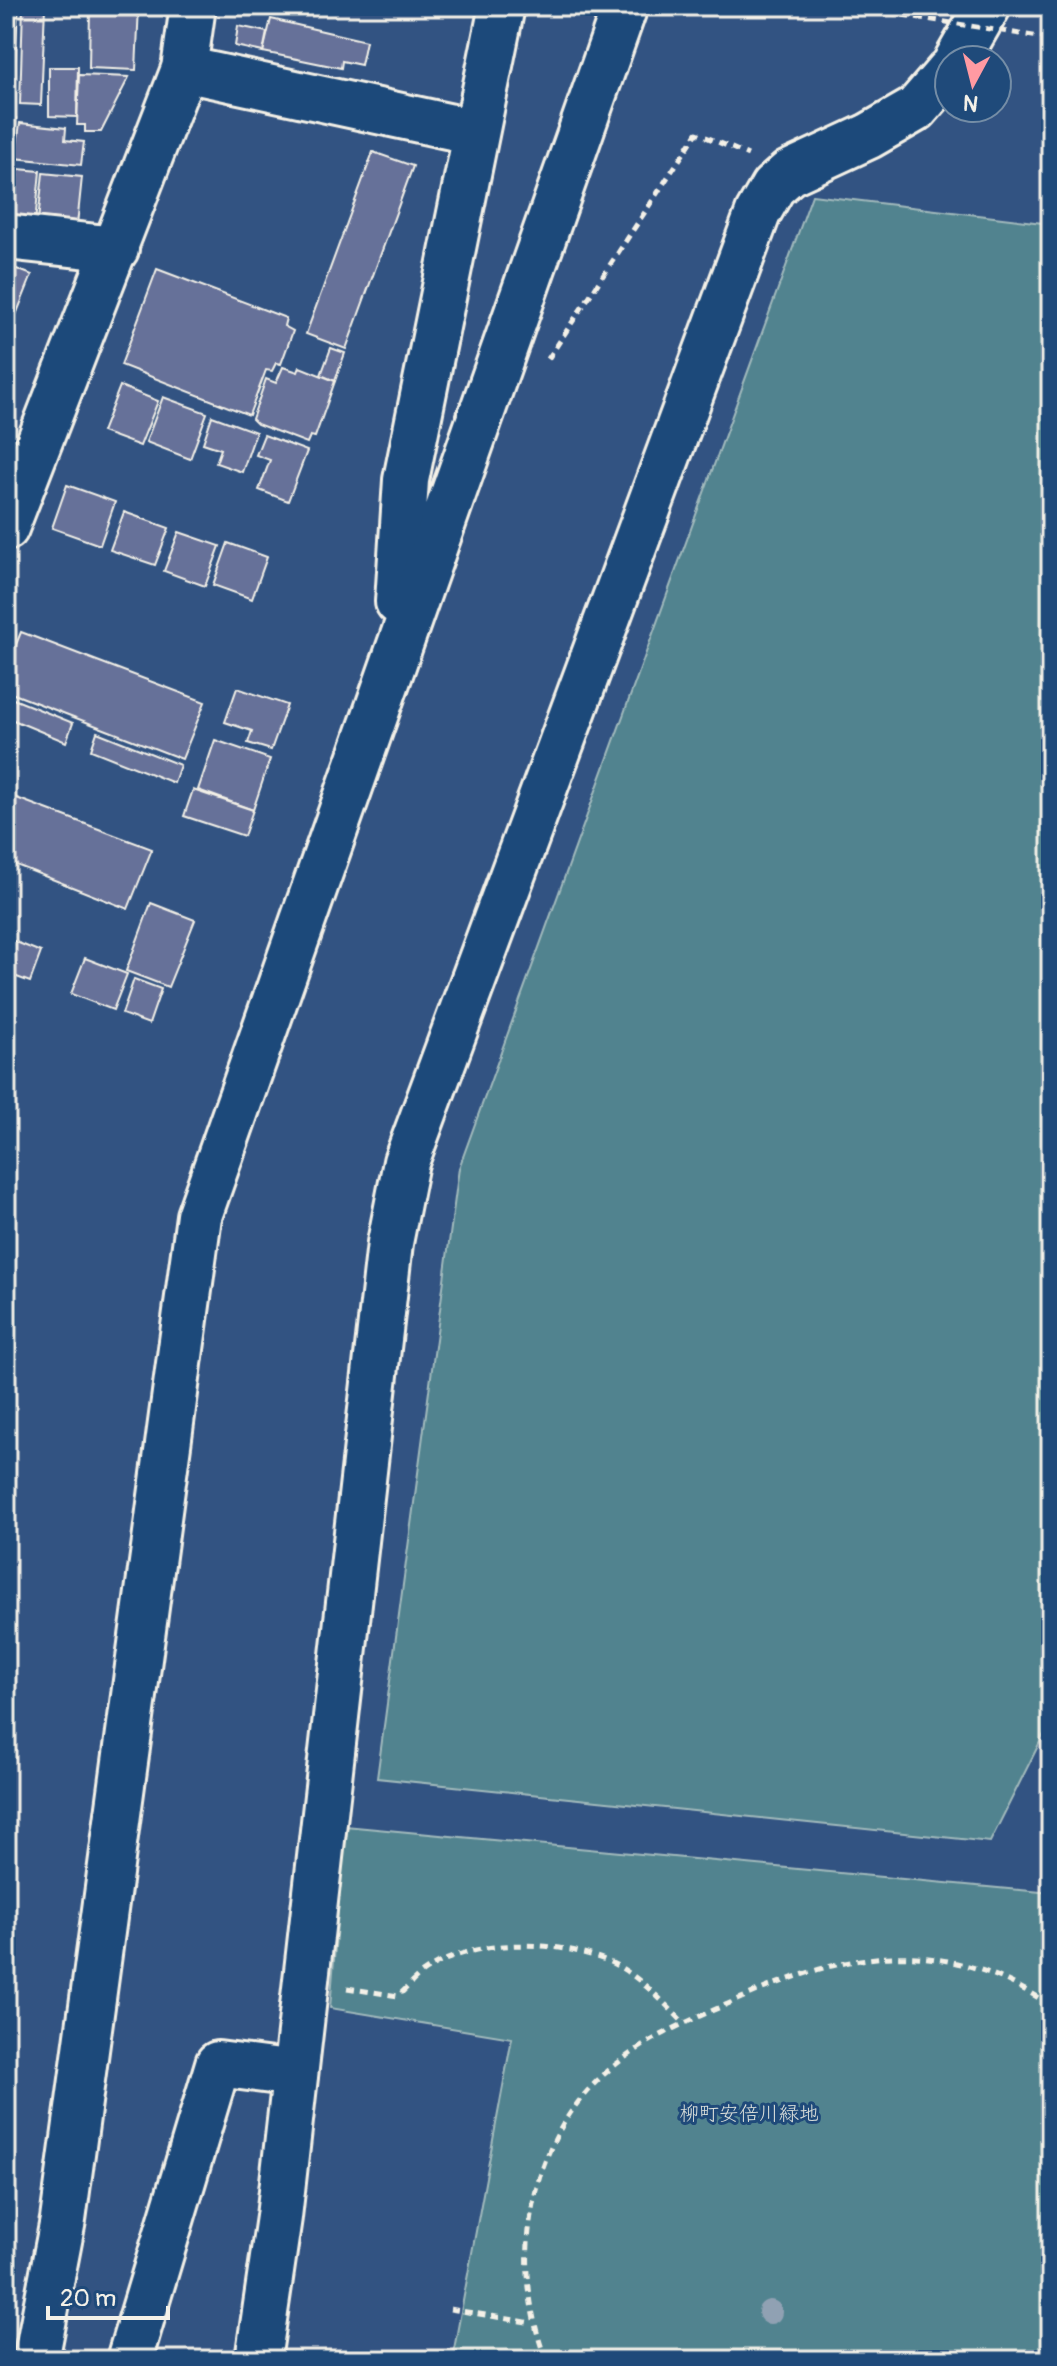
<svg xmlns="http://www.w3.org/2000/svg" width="1057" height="2366" viewBox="0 0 1057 2366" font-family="Pangolin,'Klee One',sans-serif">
<rect width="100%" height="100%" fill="#325382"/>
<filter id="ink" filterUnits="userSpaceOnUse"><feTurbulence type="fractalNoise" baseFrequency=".0125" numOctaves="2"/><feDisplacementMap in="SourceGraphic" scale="16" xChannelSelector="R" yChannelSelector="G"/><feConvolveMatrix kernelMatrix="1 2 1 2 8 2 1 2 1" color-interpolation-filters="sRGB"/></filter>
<g filter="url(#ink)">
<g fill="#51838f" stroke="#a2babc" stroke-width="2">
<polygon points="812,195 1051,224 1051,1720 990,1842 377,1778 459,1168"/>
<polygon points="345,1826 1051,1893 1051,2360 452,2360 512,2038 330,2008"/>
</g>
<g fill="#667199" stroke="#f4f1e8" stroke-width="2">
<polygon points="6,6 18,6 13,101 6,101"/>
<polygon points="23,6 45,6 41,105 20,104"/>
<polygon points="90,6 139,6 136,70 89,68"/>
<polygon points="271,19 366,41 361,65 342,61 341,68 263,52"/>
<polygon points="238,26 267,32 263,52 235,46"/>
<polygon points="49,67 78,67 77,117 49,116"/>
<polygon points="79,75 129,77 101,132 85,132 85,125 77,125"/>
<polygon points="6,116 16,118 12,157 6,156"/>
<polygon points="20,123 66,128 65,140 84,142 81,165 15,158"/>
<polygon points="373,152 413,166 346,349 306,334"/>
<polygon points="6,161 11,162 7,206 6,206"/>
<polygon points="18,169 40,171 35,223 12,221"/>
<polygon points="43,173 82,177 77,225 38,221"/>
<polygon points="9,266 32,275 8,335 6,274"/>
<polygon points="157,269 286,318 284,326 293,331 281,364 276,363 272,371 266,370 249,415 121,365"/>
<polygon points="331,348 345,353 335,381 321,375"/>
<polygon points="283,367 298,372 300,367 335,381 315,437 310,436 307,443 257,424 252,419 266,379 276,383"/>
<polygon points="120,386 158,401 140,446 102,432"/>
<polygon points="163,397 207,413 190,459 146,442"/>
<polygon points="212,416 256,432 242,472 216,463 221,449 203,443"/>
<polygon points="264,435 307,451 288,501 259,490 270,460 256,455"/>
<polygon points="67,485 115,502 100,545 52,528"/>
<polygon points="124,512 169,528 155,565 110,550"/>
<polygon points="179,532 220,546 205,586 164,571"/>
<polygon points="228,543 267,557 252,599 213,585"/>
<polygon points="21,632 205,702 182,759 6,691 6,669"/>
<polygon points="237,688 287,705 271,750 248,743 252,731 225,722"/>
<polygon points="6,696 73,723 66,742 6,717"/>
<polygon points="97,732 180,765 174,783 91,750"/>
<polygon points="215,740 270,759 253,810 198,790"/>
<polygon points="193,790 253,810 244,836 184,816"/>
<polygon points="6,794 152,849 128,909 6,861"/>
<polygon points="151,903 195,920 168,987 126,971"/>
<polygon points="11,940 41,952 30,982 6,973 6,954"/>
<polygon points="85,958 127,974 113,1010 71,994"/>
<polygon points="134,979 161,989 149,1024 122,1014"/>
</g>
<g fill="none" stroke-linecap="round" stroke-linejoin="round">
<g stroke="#f4f1e8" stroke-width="50">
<g id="minor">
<polyline points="957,60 988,6"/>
<polyline points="184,69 475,132"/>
<polyline points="6,237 116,249"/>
<polyline points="6,528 184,69 193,6"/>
<polyline points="398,602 406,480 502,6"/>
<polyline points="36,2360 63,2220 199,1216 625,6"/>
<polyline points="129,2360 218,2064 295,2074"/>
<polyline points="258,2360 279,2217 390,1243 406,1162 758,213 773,187 789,173 869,136 916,109 949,71"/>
</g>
</g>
<g stroke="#f4f1e8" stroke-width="5" stroke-dasharray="8 6" stroke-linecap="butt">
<polyline points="548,359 697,133 748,155"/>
<path d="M 347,1988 L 398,1996 C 407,1988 416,1977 425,1971 C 476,1937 558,1939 612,1963 C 639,1976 662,2001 683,2022"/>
<polyline points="450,2309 532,2323"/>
<path d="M 546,2360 C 512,2271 524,2159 591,2087 C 629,2047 680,2024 730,2003 C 846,1951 940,1931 1051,2006"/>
</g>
<use href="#minor" stroke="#1f4a7a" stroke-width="44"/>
<polyline stroke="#f4f1e8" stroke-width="5" stroke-dasharray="8 6" stroke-linecap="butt" points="847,6 1051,39"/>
</g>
<circle fill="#90a1b3" cx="770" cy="2312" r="12"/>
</g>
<g text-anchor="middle" stroke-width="6" stroke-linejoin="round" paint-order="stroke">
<g font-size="20" fill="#dce0db" stroke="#1f4a7a">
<text x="749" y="2120">柳町安倍川緑地</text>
</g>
</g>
<rect width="1057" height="2366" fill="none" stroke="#1f4a7a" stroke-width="32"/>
<rect x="16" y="16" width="1025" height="2334" fill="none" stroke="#f4f1e8" stroke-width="3" filter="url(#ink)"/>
<g transform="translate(973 84) rotate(187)"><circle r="38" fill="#1f4a7a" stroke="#748da6" stroke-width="2"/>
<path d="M0-6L14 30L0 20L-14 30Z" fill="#ff9aa2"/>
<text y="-12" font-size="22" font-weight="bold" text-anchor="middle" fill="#f4f1e8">N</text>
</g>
<path d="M48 2306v12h120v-12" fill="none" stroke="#f4f1e8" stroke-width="4"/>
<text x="60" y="2306" font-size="24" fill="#f4f1e8" stroke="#1f4a7a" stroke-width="6" paint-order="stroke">20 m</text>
</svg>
